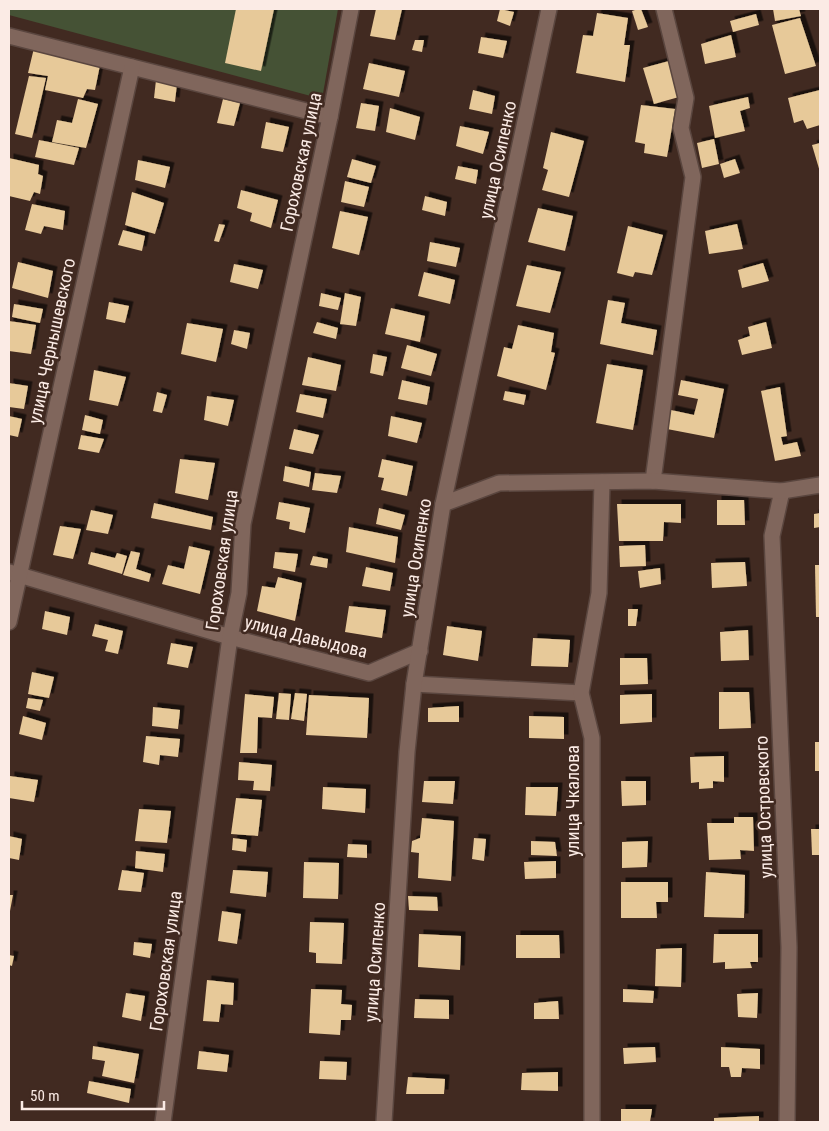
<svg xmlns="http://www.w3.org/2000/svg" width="829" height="1131" viewBox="0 0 829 1131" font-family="'Roboto Condensed',sans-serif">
<defs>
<filter id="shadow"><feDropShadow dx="4.5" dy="-4.5" stdDeviation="0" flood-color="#0009"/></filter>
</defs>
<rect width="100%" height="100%" fill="#412a21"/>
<polygon fill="#455235" points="9,9 338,9 322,99 9,15"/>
<g fill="#e7c999" filter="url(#shadow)">
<polygon points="236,9 274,9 261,71 225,63"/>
<polygon points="376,9 402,9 395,40 370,36"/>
<polygon points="500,9 514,12 510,26 497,21"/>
<polygon points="638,9 641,9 648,27 638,30 632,11"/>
<polygon points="773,9 799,9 801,16 775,21"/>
<polygon points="597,13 628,18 624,45 630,45 625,82 576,73 583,35 593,36"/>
<polygon points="756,14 759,25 733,32 730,21"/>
<polygon points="800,18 816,66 785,74 772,25"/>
<polygon points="731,35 736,57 705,64 701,44"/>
<polygon points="481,37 507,41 503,58 478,53"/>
<polygon points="415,40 424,40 422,52 412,50"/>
<polygon points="34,48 100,65 95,90 87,89 83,98 45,90 48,76 28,73"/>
<polygon points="669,61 679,97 654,104 643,68"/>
<polygon points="369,63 405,71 399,97 363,89"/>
<polygon points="29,76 46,78 32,138 15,134"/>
<polygon points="156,80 177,83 175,102 154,98"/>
<polygon points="473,90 495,96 492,114 469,109"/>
<polygon points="820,90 820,125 807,129 803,120 794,123 788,98"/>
<polygon points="748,97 750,108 740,111 745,131 715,138 709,106"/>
<polygon points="78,99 98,104 86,148 52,142 57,120 72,123"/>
<polygon points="223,99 240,103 234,126 217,123"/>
<polygon points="361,103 379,106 375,131 356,128"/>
<polygon points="641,105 675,109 667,157 644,153 645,144 635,142"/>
<polygon points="390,108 420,117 415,140 386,132"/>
<polygon points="266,122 289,127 283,152 261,148"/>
<polygon points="460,126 489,132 483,154 456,146"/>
<polygon points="551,132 584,141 569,197 542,190 548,170 543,168"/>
<polygon points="714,139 719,164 702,168 697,143"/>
<polygon points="39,140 79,148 74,165 35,157"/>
<polygon points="820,143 820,172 812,145"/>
<polygon points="9,158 39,165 38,174 43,176 40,194 34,192 30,201 9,196"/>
<polygon points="352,159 376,166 371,183 347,177"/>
<polygon points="735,159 740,173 724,178 720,164"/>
<polygon points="138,160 170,167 165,188 135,180"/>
<polygon points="458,166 478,170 476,184 455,179"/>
<polygon points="345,181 369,187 364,207 341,202"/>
<polygon points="241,190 278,200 271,228 250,221 252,213 237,208"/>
<polygon points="132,192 164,203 155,234 125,225"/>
<polygon points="425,196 447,202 445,216 422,210"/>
<polygon points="32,204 65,211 63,230 44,226 41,234 25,230"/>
<polygon points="538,208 573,216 565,251 528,242"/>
<polygon points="340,211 368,217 359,255 332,248"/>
<polygon points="219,224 225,225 219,242 214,241"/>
<polygon points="737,224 743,249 709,254 705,231"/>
<polygon points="628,226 663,235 652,275 635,272 633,277 617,273"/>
<polygon points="123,230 145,236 142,251 118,245"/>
<polygon points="430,242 460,248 456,267 427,261"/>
<polygon points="18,262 53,271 48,298 12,288"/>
<polygon points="763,263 769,281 742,288 738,270"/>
<polygon points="234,264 263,270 258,289 230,282"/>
<polygon points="527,265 561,272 550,313 516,306"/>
<polygon points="424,272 455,280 450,304 418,296"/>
<polygon points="321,293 341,298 338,310 319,306"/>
<polygon points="345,293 361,297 356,326 340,324"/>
<polygon points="608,300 625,303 621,323 657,330 653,355 600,344"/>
<polygon points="109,302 129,306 125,323 106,319"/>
<polygon points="14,304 43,309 40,323 12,317"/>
<polygon points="391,308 425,316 420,342 385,334"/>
<polygon points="9,321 36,325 31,354 9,351"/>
<polygon points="317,322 338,328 336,339 313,333"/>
<polygon points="766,322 772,348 742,355 738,340 750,336 748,327"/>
<polygon points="187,323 223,329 216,362 181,354"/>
<polygon points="518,325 554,333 551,352 555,353 546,390 497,376 504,347 512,349"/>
<polygon points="234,330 250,333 247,349 231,344"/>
<polygon points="407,345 437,354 431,376 401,368"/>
<polygon points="373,354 387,357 383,376 370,373"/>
<polygon points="308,357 341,365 336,391 302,385"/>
<polygon points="607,364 643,370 633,430 596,423"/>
<polygon points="94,370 126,377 118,406 89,400"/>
<polygon points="402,380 430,387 427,405 398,399"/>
<polygon points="681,380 724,389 714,438 667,429 671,410 694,415 698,399 678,395"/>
<polygon points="9,383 28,386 24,409 9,407"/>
<polygon points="780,387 787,436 781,437 783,445 797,442 801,456 775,461 761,391"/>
<polygon points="505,391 526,395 524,405 503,400"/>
<polygon points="157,392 167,395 162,413 153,411"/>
<polygon points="300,394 327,399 323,418 296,412"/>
<polygon points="207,396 234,400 228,426 204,420"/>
<polygon points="85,415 103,420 100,434 82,430"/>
<polygon points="9,416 22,419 18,437 9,435"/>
<polygon points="391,416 422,423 417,443 388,436"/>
<polygon points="294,429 319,435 313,454 289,449"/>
<polygon points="81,435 104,439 99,453 78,449"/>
<polygon points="180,459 215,463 208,500 175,493"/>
<polygon points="382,459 413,466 407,496 381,490 384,478 378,477"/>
<polygon points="285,466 311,472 309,487 283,481"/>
<polygon points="315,473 341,476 337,493 312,490"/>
<polygon points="717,500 744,500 745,525 717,525"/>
<polygon points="279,502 310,508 305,533 289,529 290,522 276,519"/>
<polygon points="154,503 213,517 211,530 151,518"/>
<polygon points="617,504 681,504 681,523 664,522 663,541 619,541"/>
<polygon points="379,508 405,515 401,530 376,524"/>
<polygon points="91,510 113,515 108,534 86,530"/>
<polygon points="820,513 820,527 814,528 814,514"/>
<polygon points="60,526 81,529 73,559 53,555"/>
<polygon points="349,527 398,537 395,563 346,552"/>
<polygon points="645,545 646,566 620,567 619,546"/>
<polygon points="189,546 210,551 200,594 162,584 168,565 184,569"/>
<polygon points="131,551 140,553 136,569 151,574 149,582 123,575"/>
<polygon points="91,552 115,558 117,553 127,556 122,574 88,564"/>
<polygon points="275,552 298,554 295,572 273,568"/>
<polygon points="313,556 328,559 327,568 310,565"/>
<polygon points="745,562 747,586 712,588 711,563"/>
<polygon points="815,565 820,565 820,617 816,617"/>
<polygon points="366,567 393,573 390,591 362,586"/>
<polygon points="660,568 661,584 640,588 638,571"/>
<polygon points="278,577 302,583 295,621 257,611 262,586 275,588"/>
<polygon points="349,606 386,610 382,638 345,632"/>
<polygon points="628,609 638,609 636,626 628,626"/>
<polygon points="45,611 70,617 67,635 42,629"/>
<polygon points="95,624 123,631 118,654 105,651 108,640 92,636"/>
<polygon points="447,626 482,631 478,661 443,655"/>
<polygon points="748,630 749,660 721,661 720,632"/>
<polygon points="533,638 570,640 568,667 531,666"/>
<polygon points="171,643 193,647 188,668 167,664"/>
<polygon points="620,658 647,658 648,684 620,685"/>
<polygon points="32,672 54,677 49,698 28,694"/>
<polygon points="719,692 749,692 751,728 719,729"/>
<polygon points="279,693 291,694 289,720 276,719"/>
<polygon points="295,693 307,694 304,721 291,719"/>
<polygon points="245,694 274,697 272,718 258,717 257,753 240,753"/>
<polygon points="652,694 652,722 620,724 620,695"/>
<polygon points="309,695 369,698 367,738 306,735"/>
<polygon points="28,698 43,700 40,711 26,708"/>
<polygon points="459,706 459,722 428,722 428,708"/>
<polygon points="153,707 180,710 178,729 152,726"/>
<polygon points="23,716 46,723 42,740 19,734"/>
<polygon points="529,716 564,717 564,739 529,738"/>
<polygon points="146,736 180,739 178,757 160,755 159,765 143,762"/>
<rect x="815" y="742" width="5" height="29"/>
<polygon points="724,756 724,782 713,781 713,788 699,789 699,782 691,783 690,757"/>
<polygon points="239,762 272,765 270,791 253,790 254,781 238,780"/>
<polygon points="10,776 38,780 34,802 9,798"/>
<polygon points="424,781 455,781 453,804 422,802"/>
<polygon points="621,781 646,781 646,805 622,806"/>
<polygon points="323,787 366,789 365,813 322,809"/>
<polygon points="526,787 558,787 556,816 525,815"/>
<polygon points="236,798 262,800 258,836 231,834"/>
<polygon points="139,809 171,811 167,843 135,841"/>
<polygon points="734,817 753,817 754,851 740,850 741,859 709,860 707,823 734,823"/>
<polygon points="422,818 454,821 451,881 418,878 419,853 411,852 412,841 420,838"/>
<polygon points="811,829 820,829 820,855 812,855"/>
<polygon points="9,836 22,839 19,860 9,858"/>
<polygon points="233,838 247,840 246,852 232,850"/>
<polygon points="474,838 486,839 484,861 472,859"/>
<polygon points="531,841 555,842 557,856 531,855"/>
<polygon points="648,841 647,867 622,868 622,842"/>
<polygon points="348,844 367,845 367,858 347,857"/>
<polygon points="136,851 165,854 163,872 135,868"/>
<polygon points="556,861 556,878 525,879 524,862"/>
<polygon points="304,862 339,863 338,899 303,898"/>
<polygon points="122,870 144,873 141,892 118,890"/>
<polygon points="233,870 268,872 266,897 230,893"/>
<polygon points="706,872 745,875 744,918 704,917"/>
<polygon points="621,882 668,882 668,902 656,902 657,918 621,918"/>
<polygon points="9,895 13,895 10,911 9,911"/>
<polygon points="408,896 437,897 438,911 409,910"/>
<polygon points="222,911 241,914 237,944 218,941"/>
<polygon points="310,922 344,923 342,964 316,963 316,953 309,952"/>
<polygon points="419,934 461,936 460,970 418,967"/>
<polygon points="714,934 758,934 758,962 750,962 752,968 725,969 725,962 713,963"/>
<polygon points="516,935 559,935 560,958 516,958"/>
<polygon points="134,942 152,944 150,958 133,955"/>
<polygon points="682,948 681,987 655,986 656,949"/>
<polygon points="9,955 14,956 12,966 9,965"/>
<polygon points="207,980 234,983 233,1005 221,1004 219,1022 203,1021"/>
<polygon points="311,989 342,990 341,1004 352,1005 351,1020 341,1020 340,1035 309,1033"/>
<polygon points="623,989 654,991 653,1003 623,1002"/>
<polygon points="126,993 145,996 141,1021 122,1017"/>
<polygon points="758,993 757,1018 738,1017 737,994"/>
<polygon points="415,999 449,1000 449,1019 414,1018"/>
<polygon points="558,1001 559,1019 534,1019 534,1003"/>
<polygon points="93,1046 139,1054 134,1083 102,1076 105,1061 92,1059"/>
<polygon points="655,1047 656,1062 624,1064 623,1048"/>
<polygon points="721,1047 760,1049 760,1069 742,1068 741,1077 731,1077 729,1067 721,1067"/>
<polygon points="199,1051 229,1055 227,1072 197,1069"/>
<polygon points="320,1061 347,1062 346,1080 319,1079"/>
<polygon points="558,1072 558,1091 521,1090 522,1073"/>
<polygon points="408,1077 445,1079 444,1094 406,1094"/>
<polygon points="89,1081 131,1089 129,1103 87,1093"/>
<polygon points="621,1109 652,1109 650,1122 621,1122"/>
<polygon points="759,1116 759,1122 714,1122 714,1118"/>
</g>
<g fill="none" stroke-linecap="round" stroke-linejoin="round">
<g stroke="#5a463f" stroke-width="18">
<g id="minor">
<polyline points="9,36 330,117"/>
<polyline points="653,481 693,177 681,128 686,98 664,9"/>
<polyline points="782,491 772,536 789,947 787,1122"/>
<polyline points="443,504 499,483 653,481 782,491 820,485"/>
<polyline points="9,572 230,637 369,673 420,651"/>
<polyline points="9,622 132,67"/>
<polyline points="414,684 581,693"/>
<polyline points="163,1122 230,637 239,593 243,524 330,117 351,9"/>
<polyline points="384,1122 407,752 414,684 443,504 549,9"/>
<polyline points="592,1122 592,738 581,693 599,593 602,482"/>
</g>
</g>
<use href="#minor" stroke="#80665c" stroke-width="15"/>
</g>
<g text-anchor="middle" stroke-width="5" stroke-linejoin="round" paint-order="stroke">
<g font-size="18" fill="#fbebe5" stroke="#412a21">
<text transform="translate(498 160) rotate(-78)" y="6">улица Осипенко</text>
<text transform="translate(301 162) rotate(-78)" y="6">Гороховская улица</text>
<text transform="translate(52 341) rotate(-78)" y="6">улица Чернышевского</text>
<text transform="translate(416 558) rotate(-81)" y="6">улица Осипенко</text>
<text transform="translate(222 560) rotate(-82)" y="6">Гороховская улица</text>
<text transform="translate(306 637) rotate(14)" y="6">улица Давыдова</text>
<text transform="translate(573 801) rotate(-90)" y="6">улица Чкалова</text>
<text transform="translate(764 807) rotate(-92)" y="6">улица Островского</text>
<text transform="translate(166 961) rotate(-82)" y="6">Гороховская улица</text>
<text transform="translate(375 962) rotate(-86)" y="6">улица Осипенко</text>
</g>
</g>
<rect width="829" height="1131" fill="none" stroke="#fbebe5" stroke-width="20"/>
<path d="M22 1101v8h142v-8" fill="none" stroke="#fbebe5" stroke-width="2.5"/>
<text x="30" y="1101" font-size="15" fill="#fbebe5" stroke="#412a21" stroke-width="4" paint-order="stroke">50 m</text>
</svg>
